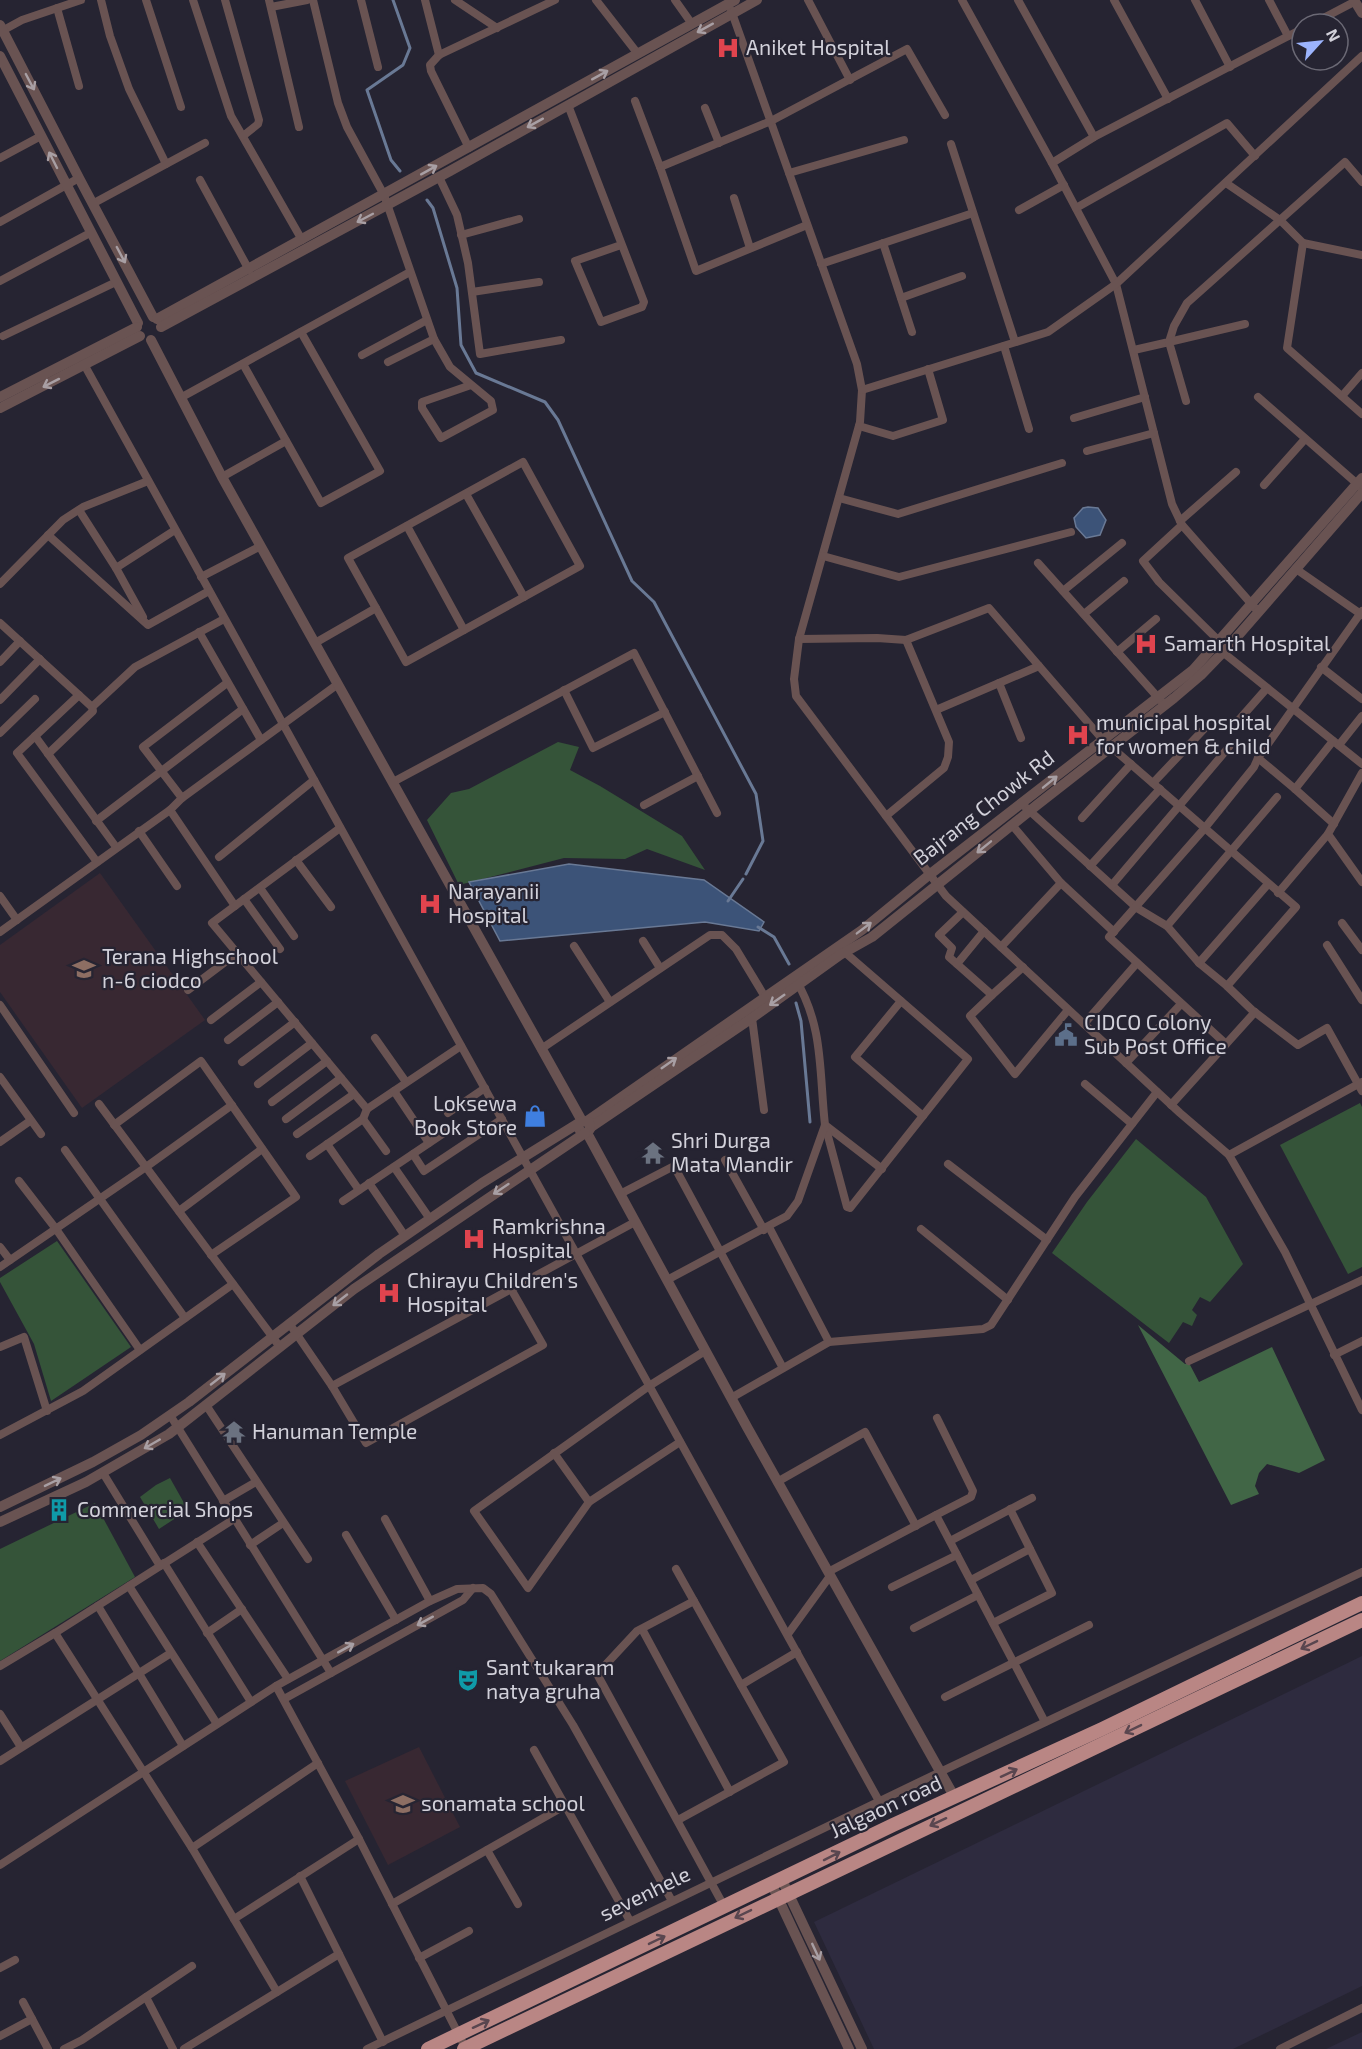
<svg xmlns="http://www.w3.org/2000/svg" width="1362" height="2049" viewBox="0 0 1362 2049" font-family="'Exo 2',sans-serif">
<rect width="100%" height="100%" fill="#262432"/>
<g fill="#2e2b3f">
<polygon points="1362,1656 1362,1986 1233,2049 874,2049 814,1922"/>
<polygon points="1362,2032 1362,2049 1326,2049"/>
</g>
<g fill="#382832">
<polygon points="100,873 205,1020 82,1108 0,992 0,945"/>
<polygon points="419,1747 460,1827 388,1865 345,1781"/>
</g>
<g fill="#355439">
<polygon points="558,742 579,747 570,770 600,786 682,836 705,870 647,849 625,859 564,858 459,885 427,820 451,793 469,789"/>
<polygon points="1360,1103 1362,1107 1362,1267 1348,1274 1280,1145"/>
<polygon points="1136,1139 1206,1197 1243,1264 1210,1302 1200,1297 1192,1310 1197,1315 1192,1326 1183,1322 1169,1343 1052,1253 1087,1202"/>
<polygon points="57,1241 131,1347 51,1401 34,1344 0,1282 0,1278"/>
<polygon points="170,1478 188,1510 159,1529 140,1497 156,1485"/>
<polygon points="95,1503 135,1577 0,1661 0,1549"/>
</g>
<polygon fill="#416646" points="1138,1325 1185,1364 1189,1363 1199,1382 1272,1347 1325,1460 1299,1473 1267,1464 1259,1473 1255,1486 1259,1494 1231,1505"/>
<g fill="#3c5378" stroke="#697995" stroke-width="1.5">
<polygon points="1088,507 1098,508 1106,520 1100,535 1086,538 1076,527 1074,518 1083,508"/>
<polygon points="569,864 704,880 764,922 759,931 705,922 500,941 469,882"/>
</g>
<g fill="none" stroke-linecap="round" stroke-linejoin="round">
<g stroke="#697995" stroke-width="3">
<polyline points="393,0 410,48 403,65 367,90 391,160 400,171"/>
<polyline points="427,200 433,208 457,288 461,345 476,373 545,402 558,420 632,581 654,602 756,794 763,841 746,874"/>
<polyline points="728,901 743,879"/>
<polyline points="758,927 774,937 789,964"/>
<polyline points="796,1003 801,1021 810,1122"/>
</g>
<g stroke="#695352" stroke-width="8">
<polyline points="101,0 110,36 129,89 166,164"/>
<polyline points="146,0 181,107"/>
<polyline points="193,0 231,116 302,240"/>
<polyline points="225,0 259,120 258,124 243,136"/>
<polyline points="269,0 299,127"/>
<polyline points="313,0 338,103 347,127 384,195 434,339 450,367 491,401 493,410 441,438 422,408 422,402 471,385"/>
<polyline points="361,0 378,67"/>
<polyline points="425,0 439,55"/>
<polyline points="455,0 497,28"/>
<polyline points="596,0 638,54"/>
<polyline points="675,0 692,24"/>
<polyline points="808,0 850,80"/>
<polyline points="962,0 1052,163 1116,284 1172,504 1182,525 1255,608"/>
<polyline points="1018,0 1094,137"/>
<polyline points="1114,0 1168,99"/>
<polyline points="1195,0 1230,67"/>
<polyline points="1269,0 1288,36"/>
<polyline points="271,7 307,0"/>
<polyline points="57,8 79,86"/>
<polyline points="731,10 857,364 862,390 860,422 799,639 794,679 796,696 946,896 1180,1113 1229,1155 1285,1252 1362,1410"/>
<polyline points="1312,24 1354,2"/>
<polyline points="0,32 22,20 81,0"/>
<polyline points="635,101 660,167 771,121 907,49 945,115"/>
<polyline points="568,105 644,302 642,307 601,322 575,261 621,245"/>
<polyline points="705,108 719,143"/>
<polyline points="951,144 1015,342"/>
<polyline points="469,148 431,71 430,65 439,55 555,0"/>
<polyline points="0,158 41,136"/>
<polyline points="1052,163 1094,137 1302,29"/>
<polyline points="660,167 696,271 807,225"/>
<polyline points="789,173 904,140"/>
<polyline points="439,177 457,215 468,263 480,354 561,340"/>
<polyline points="200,180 249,270"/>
<polyline points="1226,183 1280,220 1303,243 1362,255"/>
<polyline points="734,198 750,248"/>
<polyline points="94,203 205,143"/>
<polyline points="1076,208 1227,123 1255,156"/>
<polyline points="1019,210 1064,185"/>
<polyline points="0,222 79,178"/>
<polyline points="461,235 519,219"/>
<polyline points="883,243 912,332"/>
<polyline points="1303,243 1287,348 1362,414"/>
<polyline points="821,264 973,213"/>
<polyline points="0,281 90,233"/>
<polyline points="472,292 539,282"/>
<polyline points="901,298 962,276"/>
<polyline points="3,336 116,282"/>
<polyline points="1004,346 1029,429"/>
<polyline points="1134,350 1169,342 1174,326 1187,303 1345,162 1362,182"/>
<polyline points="362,355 427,320"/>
<polyline points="388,362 434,339"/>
<polyline points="243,364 321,503 380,471 301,332"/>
<polyline points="85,366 879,1801"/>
<polyline points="862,390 1048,332 1116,284 1362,56"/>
<polyline points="1342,396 1362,373"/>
<polyline points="182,397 410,272"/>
<polyline points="1258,397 1362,488"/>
<polyline points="1186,401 1169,342 1245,324"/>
<polyline points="1074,418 1145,397"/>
<polyline points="859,426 893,436 943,420 928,369"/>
<polyline points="1087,451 1154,433"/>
<polygon points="523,462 580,566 406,662 348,558"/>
<polyline points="222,477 286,441"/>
<polyline points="1264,485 1305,439"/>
<polyline points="466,494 524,597"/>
<polyline points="839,498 898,514 1062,463"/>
<polyline points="79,510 116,568 175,530"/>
<polyline points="1180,521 1236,472"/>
<polyline points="1182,525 1143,561 1159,582 1219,641"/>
<polyline points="407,526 464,630"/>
<polyline points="48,535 148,625 209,591"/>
<polyline points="823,556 899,577 1071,532"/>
<polyline points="1038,563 1162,702"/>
<polyline points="116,568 143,617"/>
<polyline points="1296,569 1362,615"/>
<polyline points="201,577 261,546"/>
<polyline points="0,584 63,520 83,507 148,481"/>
<polyline points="1063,591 1122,543"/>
<polyline points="1084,614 1124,581"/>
<polyline points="0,623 92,707 135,667 224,619"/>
<polyline points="199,632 261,740"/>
<polyline points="799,639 877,638 906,640 989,608 1103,740 1296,907 1227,986"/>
<polyline points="315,643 376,608"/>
<polyline points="1220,650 1362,764"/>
<polyline points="1117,652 1156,619"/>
<polyline points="0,662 20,641"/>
<polyline points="1321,667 1362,699"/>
<polyline points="999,683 1021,738"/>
<polyline points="564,690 593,748 665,712"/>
<polyline points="79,695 17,753 97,862"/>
<polyline points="0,700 40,659"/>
<polyline points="936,710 1039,666"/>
<polyline points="1238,721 1267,688"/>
<polyline points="0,733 35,699"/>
<polyline points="35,736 116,847"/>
<polyline points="1339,745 1362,716"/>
<polyline points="48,754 93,711 92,707"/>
<polyline points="1258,758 1295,789 1334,824"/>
<polyline points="1362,773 1328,834 1362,882"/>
<polyline points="393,782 634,653 717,813"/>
<polyline points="1153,783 1205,728"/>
<polyline points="1295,789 1333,741"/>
<polyline points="182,798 143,747 227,683"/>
<polyline points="1022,804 1137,908 1167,926 1199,963 1227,986 1252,1010 1298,1045 1327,1028 1362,1091"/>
<polyline points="644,805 698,776"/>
<polyline points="170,810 235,906"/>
<polyline points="886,816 944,768 948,757 949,742 906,640"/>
<polyline points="1082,818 1131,764"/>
<polyline points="96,821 243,709"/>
<polyline points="1012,825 1061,883 1114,932"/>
<polyline points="340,828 212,923 367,1109 461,1046"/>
<polyline points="139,831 177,886"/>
<polyline points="219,857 314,780"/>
<polyline points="296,860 331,907"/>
<polyline points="1090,866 1160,789"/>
<polyline points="1112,885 1229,747"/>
<polyline points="260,888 294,936"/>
<polyline points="1278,893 1328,834"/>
<polyline points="0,896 17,920"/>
<polyline points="244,899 280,949"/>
<polyline points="963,912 939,935 952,948 949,957 992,995 1023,967"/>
<polyline points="1342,923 1362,950"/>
<polyline points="1167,926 1277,797"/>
<polyline points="0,932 170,810 182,798 338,684"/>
<polyline points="643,941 660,968"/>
<polyline points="1327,945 1362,1000"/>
<polyline points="574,946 610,1002"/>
<polyline points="1001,947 1061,883"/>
<polyline points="1199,963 1268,884"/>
<polyline points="957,964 984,931"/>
<path d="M 796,980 C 824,1028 819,1072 825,1125 L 882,1169"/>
<polyline points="188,990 237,953"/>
<polyline points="992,995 970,1016 1015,1074 1068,1010"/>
<polyline points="901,1001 855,1057 923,1116"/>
<polyline points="0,1005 74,1113"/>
<polyline points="752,1018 764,1110"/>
<polyline points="211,1020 261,982"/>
<polyline points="1084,1024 1137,963"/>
<polyline points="375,1038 406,1082"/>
<polyline points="228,1040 278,1002"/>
<polyline points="1226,1044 1109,937 1204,829 1254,767 1258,758 1362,611"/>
<polyline points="541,1049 710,935 722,935 736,949 765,997"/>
<polyline points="242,1062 295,1022"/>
<polyline points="1126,1063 1181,1004"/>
<polyline points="0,1077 41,1134"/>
<polyline points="258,1084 312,1043"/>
<polyline points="1085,1084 1132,1124"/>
<polyline points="394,1091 429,1143"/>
<polyline points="272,1102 327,1061"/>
<polyline points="99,1104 280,1347"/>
<polyline points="1171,1105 1255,1012"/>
<polyline points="448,1113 485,1088"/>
<polyline points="286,1119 341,1078"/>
<polyline points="363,1119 386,1151"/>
<polyline points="114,1125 201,1061 296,1197 211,1255"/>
<polyline points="825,1125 847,1207 850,1208 968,1059 841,949"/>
<polyline points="297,1134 354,1094"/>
<polyline points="0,1142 30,1121"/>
<polyline points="327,1144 359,1190"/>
<polyline points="65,1150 185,1318"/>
<polyline points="413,1154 424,1171 502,1119"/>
<polyline points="1229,1155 1362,1082"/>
<polyline points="310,1156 363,1119 367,1109"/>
<polyline points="725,1160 764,1230"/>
<polyline points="948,1164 1047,1240"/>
<polyline points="394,1167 430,1219"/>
<polyline points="19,1181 56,1229 140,1350"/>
<polyline points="369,1183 405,1236"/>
<polyline points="620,1194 674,1166 783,1368"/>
<polyline points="343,1201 447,1131"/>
<polyline points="179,1211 262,1149"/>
<polyline points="769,1227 829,1342"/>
<polyline points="921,1229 1008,1300"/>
<polyline points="0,1247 10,1260"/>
<polyline points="0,1267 146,1167 232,1105"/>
<polyline points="667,1280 787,1216 798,1201 825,1125"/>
<polyline points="289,1323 332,1386 366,1443 543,1345 511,1289"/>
<polyline points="0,1347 24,1337 47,1411"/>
<polyline points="1334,1355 1362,1341"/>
<polyline points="1189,1361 1362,1280"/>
<polyline points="332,1386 635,1222"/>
<polyline points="731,1398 829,1342 983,1329 991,1325 1075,1197 1157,1092"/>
<polyline points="206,1405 308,1559"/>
<polyline points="170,1415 331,1673"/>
<polyline points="0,1435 83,1391 233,1284"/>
<polyline points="680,1442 589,1502 528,1588 474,1511 649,1386 705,1351"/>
<polyline points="554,1453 589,1502"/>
<polyline points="103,1473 160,1566"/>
<polyline points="777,1482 865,1432 916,1526"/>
<polyline points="223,1501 256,1482"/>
<polyline points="936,1515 971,1497 973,1491 937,1418"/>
<polyline points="385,1519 430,1601"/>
<polyline points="346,1535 396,1620"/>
<polyline points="950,1541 1032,1498"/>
<polyline points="197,1542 288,1679"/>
<polyline points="250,1545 283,1523"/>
<polyline points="164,1563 251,1702"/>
<polyline points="676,1569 784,1762 678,1820"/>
<polyline points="828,1572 936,1515 1045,1722"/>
<polyline points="971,1580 1030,1549"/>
<polyline points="129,1586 217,1724"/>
<polyline points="892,1587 957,1555"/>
<polyline points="694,1601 637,1631 597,1674 725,1908"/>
<polyline points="98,1606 183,1746"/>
<polyline points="993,1623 1052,1593 1010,1509"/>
<polyline points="914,1628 978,1595"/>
<polyline points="642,1629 730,1792"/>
<polyline points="55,1633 192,1848 277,1992"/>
<polyline points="207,1633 242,1609"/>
<polyline points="788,1634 830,1576"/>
<polyline points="0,1666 55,1633 234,1519"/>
<polyline points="741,1685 797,1652"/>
<polyline points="276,1686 359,1839 466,2049"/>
<polyline points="945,1697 1089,1625"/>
<polyline points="284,1699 463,1600 473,1588"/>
<polyline points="0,1714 21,1747"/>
<polyline points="534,1750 630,1921"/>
<polyline points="0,1761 171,1653"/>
<polyline points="192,1848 318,1763"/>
<polyline points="487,1850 518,1904"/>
<polyline points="0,1865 276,1686 430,1601 457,1589 483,1588 491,1594 573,1725 672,1901"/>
<polyline points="300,1876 383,2042"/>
<polyline points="392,1904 566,1805"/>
<polyline points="234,1919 359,1839"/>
<polyline points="419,1958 469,1931"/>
<polyline points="0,1968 15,1960"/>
<polyline points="146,1997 173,2049"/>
<polyline points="23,2002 48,2049"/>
<polyline points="0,2036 32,2019"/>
<polyline points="64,2049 82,2040 192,1966"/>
<polyline points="184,2049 339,1954"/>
<polyline points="367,2049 940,1772 1362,1572"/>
<polyline points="1280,2049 1362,2008"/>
</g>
<g stroke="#695352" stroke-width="10">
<polyline points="1354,0 1362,13"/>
<polyline points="0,25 79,178 153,317"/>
<polyline points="0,56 138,323"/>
<polyline points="157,319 735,0"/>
<polyline points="161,327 450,171 757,0"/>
<polyline points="151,340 222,477 582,1121"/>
<polyline points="0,397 137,327"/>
<polyline points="0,408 140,336"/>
<polyline points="587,1121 862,930 929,875 1193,670 1362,478"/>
<polyline points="591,1127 752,1018 840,955 872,937 1037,805 1174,698 1201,675 1229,646 1362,493"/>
<polyline points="587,1133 747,1427 955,1798"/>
<polyline points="0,1507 93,1462 141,1435 189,1402 379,1254 482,1183 582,1121 589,1122 590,1129 587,1133 582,1133 579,1129 578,1125"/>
<polyline points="0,1522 86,1482 169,1434 354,1289 585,1133"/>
<polyline points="782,1880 862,2049"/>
<polyline points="772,1885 849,2049"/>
</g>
<g stroke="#b98684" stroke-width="14">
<polyline points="428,2049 893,1825 1102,1729 1362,1603"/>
<polyline points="464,2049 1362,1620"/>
</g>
</g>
<defs><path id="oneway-shaft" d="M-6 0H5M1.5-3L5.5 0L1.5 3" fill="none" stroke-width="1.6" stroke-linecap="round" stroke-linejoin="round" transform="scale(1.5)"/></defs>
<g stroke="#a89fa4">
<use href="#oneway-shaft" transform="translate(705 28) rotate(151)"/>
<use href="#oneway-shaft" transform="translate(600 75) rotate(-29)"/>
<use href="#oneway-shaft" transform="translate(30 82) rotate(62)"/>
<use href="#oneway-shaft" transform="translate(535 123) rotate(151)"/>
<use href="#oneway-shaft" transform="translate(53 160) rotate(-117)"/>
<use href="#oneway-shaft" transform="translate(429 170) rotate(-29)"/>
<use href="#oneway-shaft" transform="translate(365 218) rotate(152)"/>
<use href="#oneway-shaft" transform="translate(121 255) rotate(62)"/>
<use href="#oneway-shaft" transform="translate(51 383) rotate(153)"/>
<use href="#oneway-shaft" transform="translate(1050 782) rotate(-39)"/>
<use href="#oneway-shaft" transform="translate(984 847) rotate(141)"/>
<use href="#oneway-shaft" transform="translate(864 928) rotate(-37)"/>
<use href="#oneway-shaft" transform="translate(777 1000) rotate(145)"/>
<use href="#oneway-shaft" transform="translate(669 1063) rotate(-35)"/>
<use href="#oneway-shaft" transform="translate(501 1189) rotate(146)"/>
<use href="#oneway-shaft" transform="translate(340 1300) rotate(142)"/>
<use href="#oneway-shaft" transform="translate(218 1379) rotate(-38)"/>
<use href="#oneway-shaft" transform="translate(152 1444) rotate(150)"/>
<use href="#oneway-shaft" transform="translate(53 1482) rotate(-26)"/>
<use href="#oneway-shaft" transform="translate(425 1621) rotate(151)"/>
<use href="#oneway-shaft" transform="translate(346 1648) rotate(-29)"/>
<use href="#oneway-shaft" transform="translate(816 1952) rotate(65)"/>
</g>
<g stroke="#59464f">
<use href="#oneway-shaft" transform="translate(1309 1645) rotate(154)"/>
<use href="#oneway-shaft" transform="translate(1133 1729) rotate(154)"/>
<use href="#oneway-shaft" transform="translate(1009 1773) rotate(-25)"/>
<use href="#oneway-shaft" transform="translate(938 1822) rotate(155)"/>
<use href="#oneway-shaft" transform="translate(832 1856) rotate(-27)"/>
<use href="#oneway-shaft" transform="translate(743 1914) rotate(154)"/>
<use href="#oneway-shaft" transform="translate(657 1940) rotate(-26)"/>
<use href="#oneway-shaft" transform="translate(481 2024) rotate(-25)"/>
</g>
<defs>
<g id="hospital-bare" transform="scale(1.8)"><path d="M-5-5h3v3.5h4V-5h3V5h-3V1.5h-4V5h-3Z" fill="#e0444e" stroke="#262432" stroke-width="2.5" paint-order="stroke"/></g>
<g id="school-bare" transform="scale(1.8)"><path d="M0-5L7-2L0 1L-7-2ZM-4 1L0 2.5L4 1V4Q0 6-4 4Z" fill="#8d6e63" stroke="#262432" stroke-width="2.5" paint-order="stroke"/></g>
<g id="civic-bare" transform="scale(1.8)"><path d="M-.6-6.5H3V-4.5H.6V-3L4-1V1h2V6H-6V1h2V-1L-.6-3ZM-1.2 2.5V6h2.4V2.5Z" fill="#5c6f8a" stroke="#262432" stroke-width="2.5" paint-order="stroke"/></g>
<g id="shop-bare" transform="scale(1.8)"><path d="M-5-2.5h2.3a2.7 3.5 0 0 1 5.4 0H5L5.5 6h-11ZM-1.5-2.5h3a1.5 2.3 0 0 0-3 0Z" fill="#3f7fe0" stroke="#262432" stroke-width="2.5" paint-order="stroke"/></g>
<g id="temple-bare" transform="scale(1.8)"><path d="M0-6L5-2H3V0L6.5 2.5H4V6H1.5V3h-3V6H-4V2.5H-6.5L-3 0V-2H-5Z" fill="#6b7280" stroke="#262432" stroke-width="2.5" paint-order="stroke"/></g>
<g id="building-bare" transform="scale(1.8)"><path d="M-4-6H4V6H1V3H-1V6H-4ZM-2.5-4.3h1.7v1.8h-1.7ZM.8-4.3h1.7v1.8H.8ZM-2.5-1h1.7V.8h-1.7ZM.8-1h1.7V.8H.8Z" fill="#0f9aa8" stroke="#262432" stroke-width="2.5" paint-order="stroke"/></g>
<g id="theatre-bare" transform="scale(1.8)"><path d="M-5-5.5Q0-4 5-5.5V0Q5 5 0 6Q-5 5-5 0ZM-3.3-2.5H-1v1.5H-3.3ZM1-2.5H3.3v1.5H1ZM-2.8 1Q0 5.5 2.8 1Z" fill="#0f9aa8" stroke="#262432" stroke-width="2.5" paint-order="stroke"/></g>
</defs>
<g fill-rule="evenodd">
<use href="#hospital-bare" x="728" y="48"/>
<use href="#hospital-bare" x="1146" y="644"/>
<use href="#hospital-bare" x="1078" y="735"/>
<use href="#hospital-bare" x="430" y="904"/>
<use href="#school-bare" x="84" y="969"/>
<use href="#civic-bare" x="1066" y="1035"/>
<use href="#shop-bare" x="535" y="1116"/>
<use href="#temple-bare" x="653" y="1153"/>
<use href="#hospital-bare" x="474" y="1239"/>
<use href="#hospital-bare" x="389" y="1293"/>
<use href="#temple-bare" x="234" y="1432"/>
<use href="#building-bare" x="59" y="1510"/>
<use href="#theatre-bare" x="468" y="1680"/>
<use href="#school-bare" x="403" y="1804"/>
</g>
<g text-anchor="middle" stroke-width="4.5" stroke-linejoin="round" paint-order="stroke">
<g font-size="21" fill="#d2d1da" stroke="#262432" text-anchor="start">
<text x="746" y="55">Aniket Hospital</text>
<text x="1164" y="651">Samarth Hospital</text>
<text x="1096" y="730">municipal hospital<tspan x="1096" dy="24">for women &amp; child</tspan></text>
<text x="448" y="899">Narayanii<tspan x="448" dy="24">Hospital</tspan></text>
<text x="102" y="964">Terana Highschool<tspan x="102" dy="24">n-6 ciodco</tspan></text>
<text x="1084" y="1030">CIDCO Colony<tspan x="1084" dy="24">Sub Post Office</tspan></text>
<text x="517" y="1111" text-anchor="end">Loksewa<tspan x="517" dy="24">Book Store</tspan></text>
<text x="671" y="1148">Shri Durga<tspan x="671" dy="24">Mata Mandir</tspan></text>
<text x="492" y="1234">Ramkrishna<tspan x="492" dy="24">Hospital</tspan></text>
<text x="407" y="1288">Chirayu Children's<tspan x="407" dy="24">Hospital</tspan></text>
<text x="252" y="1439">Hanuman Temple</text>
<text x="77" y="1517">Commercial Shops</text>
<text x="486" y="1675">Sant tukaram<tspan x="486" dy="24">natya gruha</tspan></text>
<text x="421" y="1811">sonamata school</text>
</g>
<g font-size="21" fill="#d2d1da" stroke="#262432">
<text transform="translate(984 808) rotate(-38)" y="7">Bajrang Chowk Rd</text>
<text transform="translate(886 1807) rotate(-25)" y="7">Jalgaon road</text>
<text transform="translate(645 1894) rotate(-26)" y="7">sevenhele</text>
</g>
</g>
<g transform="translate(1320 42) rotate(63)"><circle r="28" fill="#262432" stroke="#6b6975" stroke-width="1.5"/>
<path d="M0-4.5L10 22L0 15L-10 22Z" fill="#9cb4fd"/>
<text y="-9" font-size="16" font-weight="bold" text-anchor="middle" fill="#d2d1da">N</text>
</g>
</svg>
